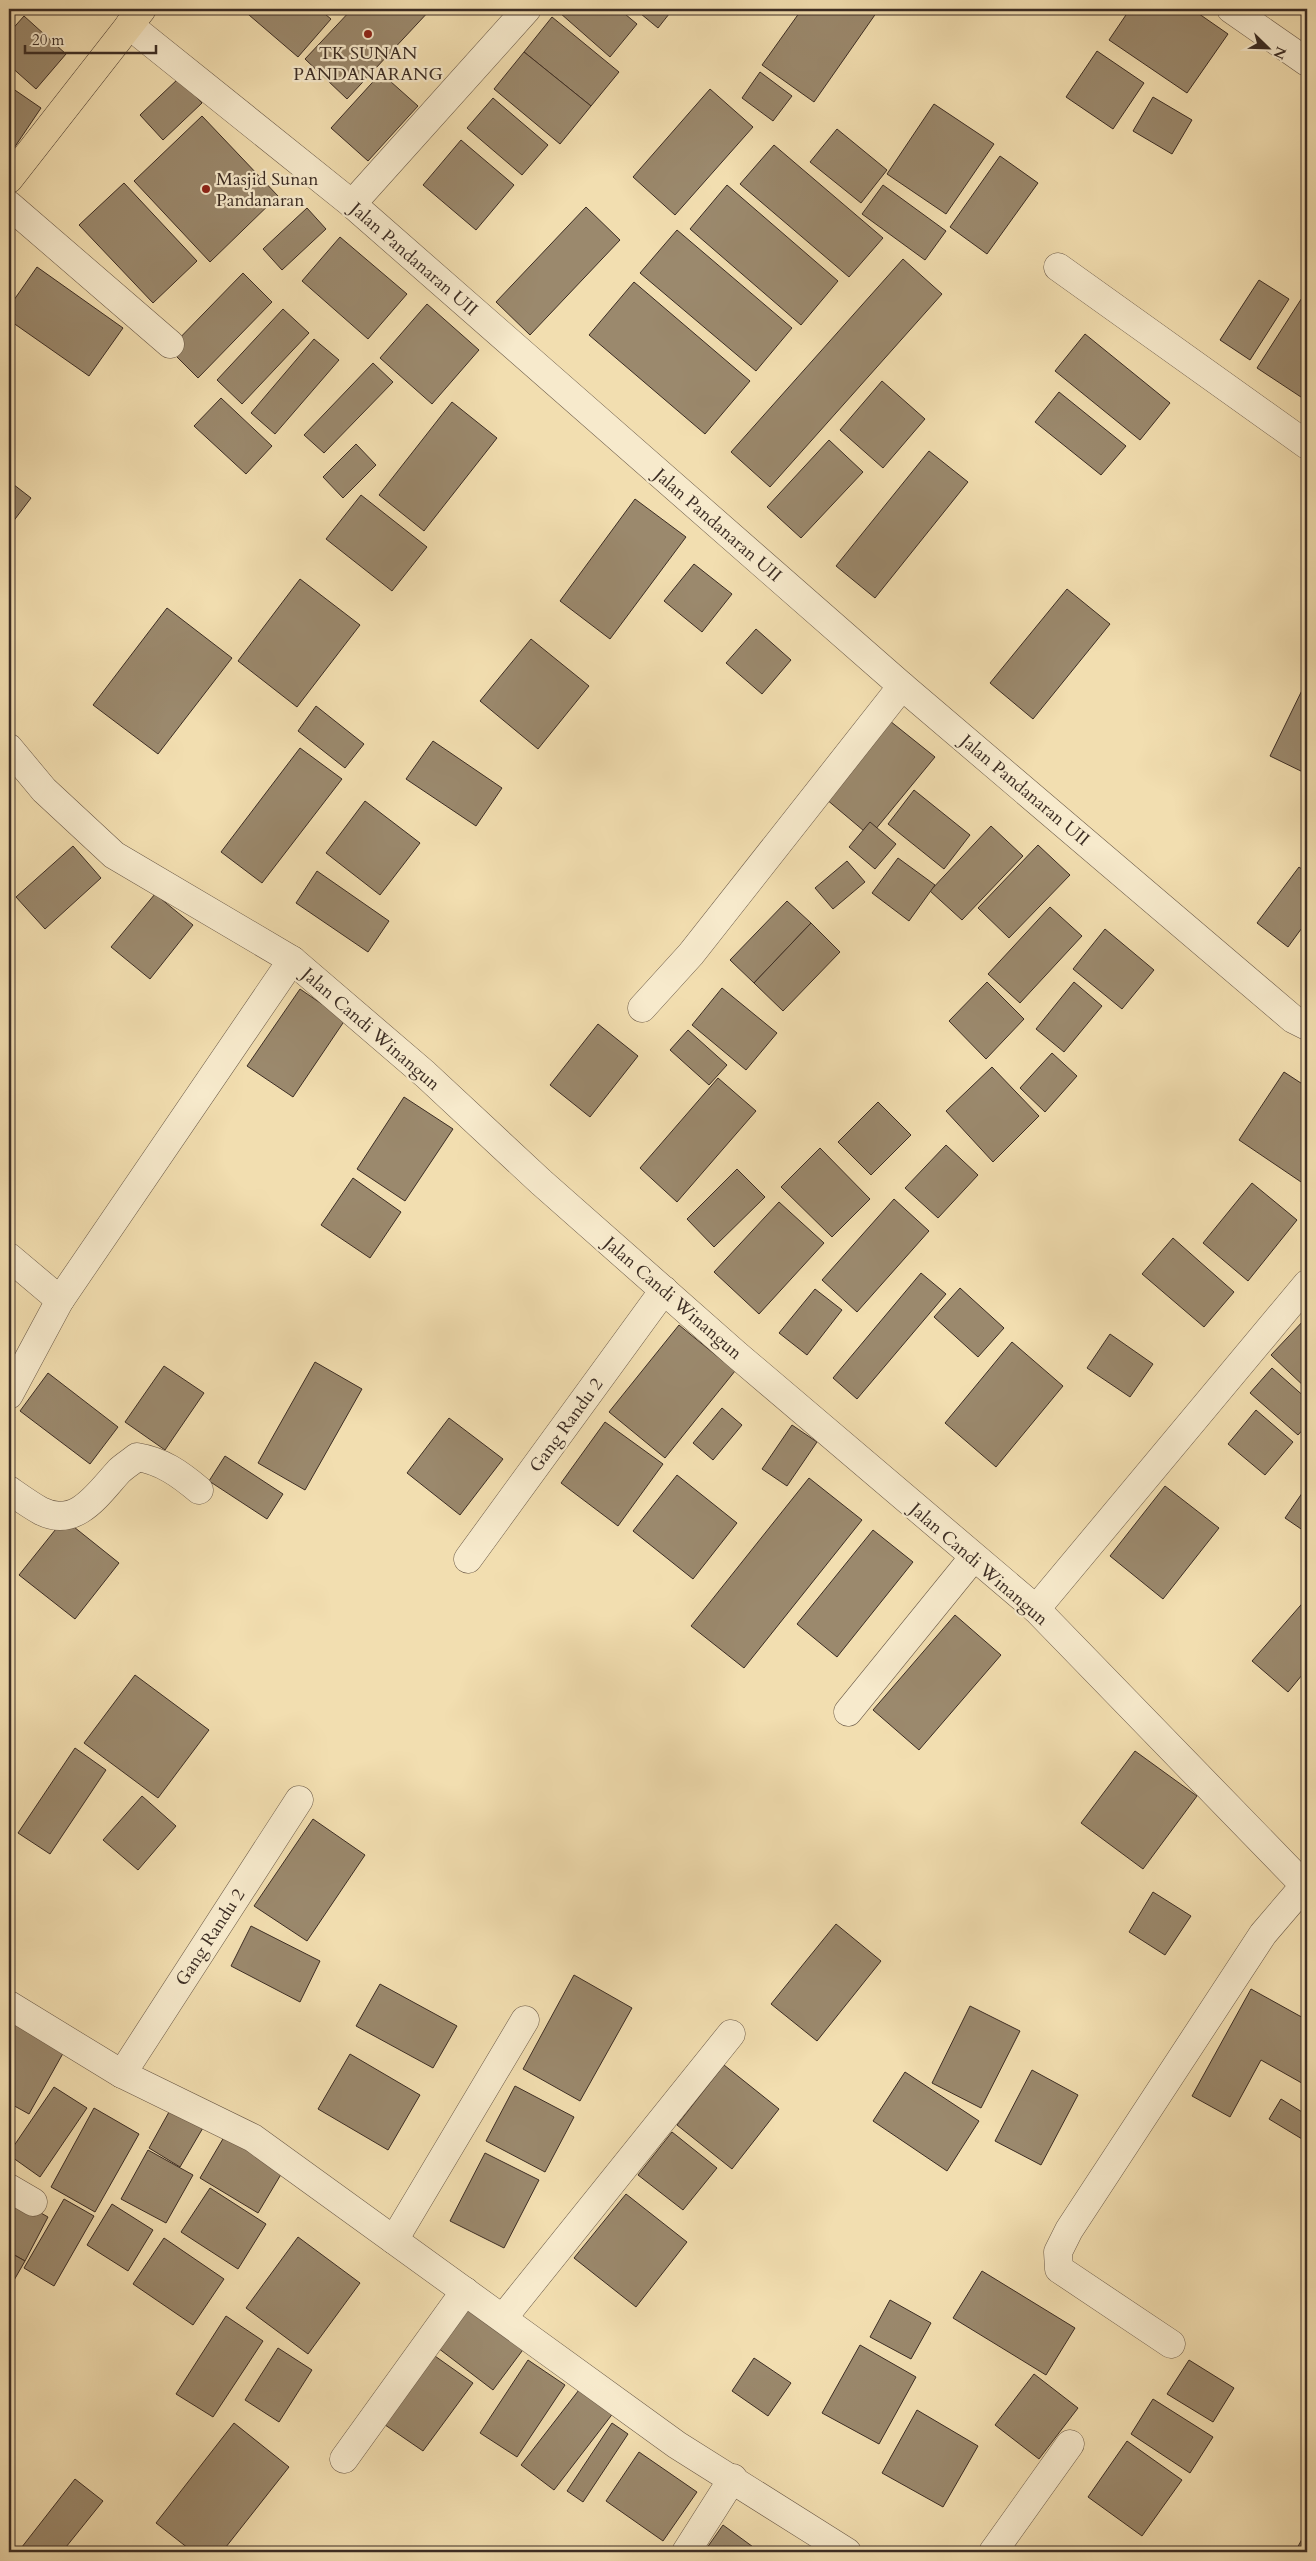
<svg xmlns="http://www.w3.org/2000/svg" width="1316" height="2561" viewBox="0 0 1316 2561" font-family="Cardo,serif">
<rect width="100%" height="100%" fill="#f2deb0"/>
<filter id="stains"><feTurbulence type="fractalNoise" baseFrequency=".004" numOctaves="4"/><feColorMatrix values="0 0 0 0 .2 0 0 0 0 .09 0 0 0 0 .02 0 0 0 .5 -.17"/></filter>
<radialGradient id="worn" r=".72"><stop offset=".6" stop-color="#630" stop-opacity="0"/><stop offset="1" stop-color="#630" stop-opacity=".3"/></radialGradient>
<g fill="#9b896d" stroke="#3c2d24">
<polygon points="242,9 319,9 331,19 298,57"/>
<polygon points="352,9 431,9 347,99 305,59"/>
<polygon points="564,9 619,9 637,24 610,57 560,13"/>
<polygon points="635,9 673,9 658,28"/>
<polygon points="802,9 879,9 814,102 762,65"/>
<polygon points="1130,9 1192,9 1228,34 1187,93 1109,40"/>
<polygon points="24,16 66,54 36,89 9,65 9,33"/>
<polygon points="552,17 619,72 591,106 524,52"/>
<polygon points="1097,51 1144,83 1113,129 1066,97"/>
<polygon points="524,52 591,106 560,144 494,89"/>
<polygon points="760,72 792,96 773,121 742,98"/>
<polygon points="381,73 418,106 368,161 331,128"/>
<polygon points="179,78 202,103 163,140 140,115"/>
<polygon points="9,86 41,108 10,154 9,153"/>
<polygon points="710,89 753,127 675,215 633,177"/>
<polygon points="1153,97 1192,120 1172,154 1133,131"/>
<polygon points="493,98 548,145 522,175 467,128"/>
<polygon points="934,104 994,144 946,214 887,174"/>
<polygon points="202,116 278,196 210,262 134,181"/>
<polygon points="837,129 887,170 861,203 810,162"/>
<polygon points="461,140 514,185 476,230 423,185"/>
<polygon points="774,145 883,238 849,277 740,184"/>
<polygon points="1000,156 1038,183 987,254 950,227"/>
<polygon points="124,183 197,261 153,303 79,225"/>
<polygon points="727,185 838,281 801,325 690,229"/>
<polygon points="883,185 946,231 925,260 862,214"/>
<polygon points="586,207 620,240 530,335 496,302"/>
<polygon points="307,208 326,229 282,270 263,249"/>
<polygon points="677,230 792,328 756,371 640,273"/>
<polygon points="340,237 407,294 368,339 302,281"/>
<polygon points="903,259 942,294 770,487 731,452"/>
<polygon points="37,267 123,328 89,376 9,320 9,307"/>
<polygon points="243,273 272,302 198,378 169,349"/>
<polygon points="1259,280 1289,299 1250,360 1220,340"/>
<polygon points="634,282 750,381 705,434 589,335"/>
<polygon points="1307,290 1307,401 1257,368"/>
<polygon points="427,304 479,350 432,404 380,358"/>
<polygon points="283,309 309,333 242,404 217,380"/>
<polygon points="1085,334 1170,403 1140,440 1055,371"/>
<polygon points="314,339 339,360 275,434 251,413"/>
<polygon points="373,363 393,382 324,453 304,435"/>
<polygon points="882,381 925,419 883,468 840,430"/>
<polygon points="1059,392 1126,446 1101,475 1035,422"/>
<polygon points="221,398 272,446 246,474 194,426"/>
<polygon points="452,402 497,438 424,531 379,495"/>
<polygon points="829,440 863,472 801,538 767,507"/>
<polygon points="356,444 376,465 343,498 323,477"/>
<polygon points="929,451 968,482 875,598 836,566"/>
<polygon points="9,481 31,498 9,527"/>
<polygon points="361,495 427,547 392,591 326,539"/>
<polygon points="635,499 686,537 610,639 560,601"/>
<polygon points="694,564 732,594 702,632 664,601"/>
<polygon points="300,579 360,625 297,707 238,661"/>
<polygon points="1067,589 1110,624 1033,719 990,683"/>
<polygon points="167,608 232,658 158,754 93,705"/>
<polygon points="756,629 791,660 762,694 726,663"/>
<polygon points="531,639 589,686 538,749 480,701"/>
<polygon points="1307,680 1307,774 1270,756"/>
<polygon points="316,706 364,744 345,768 298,731"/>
<polygon points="890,721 935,757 870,836 826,799"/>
<polygon points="433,741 502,788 476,826 406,779"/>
<polygon points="300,748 342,779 262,883 221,852"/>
<polygon points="914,790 970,835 944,869 888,824"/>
<polygon points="365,801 420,843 380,895 326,853"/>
<polygon points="870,822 896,844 875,869 849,847"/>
<polygon points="991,826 1023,856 962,920 930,891"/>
<polygon points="1038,845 1070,875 1009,938 978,908"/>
<polygon points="73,846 101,878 45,929 16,897"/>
<polygon points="898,858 935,885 909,921 872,893"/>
<polygon points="847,861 865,882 833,909 815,888"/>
<polygon points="1299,867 1307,873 1307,921 1288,947 1257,923"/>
<polygon points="317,871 389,921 368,952 296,903"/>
<polygon points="155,894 193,925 150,979 111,947"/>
<polygon points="787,901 811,923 754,983 730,960"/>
<polygon points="1050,907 1082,936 1020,1003 988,974"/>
<polygon points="811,923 840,952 783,1011 754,983"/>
<polygon points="1105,929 1154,970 1122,1009 1073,969"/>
<polygon points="987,982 1024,1019 986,1059 949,1021"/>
<polygon points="1074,982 1102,1006 1064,1052 1036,1029"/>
<polygon points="722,988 777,1033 746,1070 692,1025"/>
<polygon points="300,989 345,1020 293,1097 247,1066"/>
<polygon points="598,1024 638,1056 590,1117 550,1085"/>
<polygon points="688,1030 727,1065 709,1085 670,1050"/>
<polygon points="1052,1053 1077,1076 1045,1112 1020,1088"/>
<polygon points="992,1067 1039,1116 993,1162 946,1111"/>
<polygon points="1284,1072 1307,1087 1307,1186 1239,1140"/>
<polygon points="718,1078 756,1111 677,1202 640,1168"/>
<polygon points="404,1097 453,1129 405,1201 357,1169"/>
<polygon points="878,1102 911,1135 871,1175 838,1142"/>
<polygon points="946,1145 978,1175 938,1218 905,1188"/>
<polygon points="820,1148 870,1199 832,1237 781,1187"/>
<polygon points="737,1169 765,1197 714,1247 687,1219"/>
<polygon points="353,1178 401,1212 370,1258 321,1225"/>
<polygon points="1252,1183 1297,1220 1248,1281 1203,1243"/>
<polygon points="894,1199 929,1231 857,1312 822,1280"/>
<polygon points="779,1202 824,1243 759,1314 714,1272"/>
<polygon points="1173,1238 1234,1292 1204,1327 1142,1274"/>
<polygon points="921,1273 946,1294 857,1399 833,1378"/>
<polygon points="960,1288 1004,1328 978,1357 934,1317"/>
<polygon points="815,1289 842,1310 807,1355 779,1333"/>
<polygon points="1306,1318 1307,1319 1307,1389 1271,1355"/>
<polygon points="679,1325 735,1371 665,1458 609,1412"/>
<polygon points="1110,1334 1153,1364 1130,1397 1087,1368"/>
<polygon points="1012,1342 1063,1386 996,1467 945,1423"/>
<polygon points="315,1362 362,1389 305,1490 258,1463"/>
<polygon points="164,1366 204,1393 165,1450 125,1422"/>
<polygon points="1272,1368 1307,1399 1307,1425 1298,1435 1250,1393"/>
<polygon points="48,1373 118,1427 90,1464 20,1411"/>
<polygon points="722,1408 742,1425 713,1460 693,1443"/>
<polygon points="1256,1410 1293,1442 1265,1475 1228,1444"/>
<polygon points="449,1418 503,1459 460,1515 407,1473"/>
<polygon points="605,1422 663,1464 618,1526 561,1483"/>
<polygon points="792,1425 817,1442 787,1486 762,1469"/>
<polygon points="225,1456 283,1494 267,1519 209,1481"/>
<polygon points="677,1475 737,1523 693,1579 633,1531"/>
<polygon points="809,1478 862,1520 744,1668 691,1626"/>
<polygon points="1165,1486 1219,1528 1163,1599 1110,1556"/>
<polygon points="1307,1486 1307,1533 1285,1518"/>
<polygon points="64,1519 119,1563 75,1619 19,1575"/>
<polygon points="873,1530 913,1562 837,1657 797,1624"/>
<polygon points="1307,1598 1307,1669 1288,1692 1252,1661"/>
<polygon points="955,1615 1001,1655 919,1750 873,1710"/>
<polygon points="135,1675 209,1730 158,1798 84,1743"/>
<polygon points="75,1748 106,1770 50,1854 18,1833"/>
<polygon points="1135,1751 1197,1796 1143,1869 1081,1823"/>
<polygon points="142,1796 176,1826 138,1870 103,1840"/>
<polygon points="313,1819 365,1855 307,1941 254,1906"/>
<polygon points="1153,1892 1191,1916 1165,1955 1129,1932"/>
<polygon points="836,1924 881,1961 817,2041 771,2004"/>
<polygon points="251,1926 320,1961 300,2002 231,1966"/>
<polygon points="574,1975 632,2008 580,2101 523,2069"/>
<polygon points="380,1984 457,2026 433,2068 356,2026"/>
<polygon points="1251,1989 1307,2020 1307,2086 1261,2060 1230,2117 1192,2096"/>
<polygon points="970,2006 1020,2031 981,2108 932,2083"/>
<polygon points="17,2020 66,2048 29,2114 9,2103 9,2035"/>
<polygon points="350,2054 420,2095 388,2150 318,2109"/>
<polygon points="724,2065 779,2109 732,2169 677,2125"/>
<polygon points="1032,2070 1078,2095 1041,2165 995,2141"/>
<polygon points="905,2072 979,2121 947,2171 873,2121"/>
<polygon points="515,2086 574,2117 545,2172 486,2141"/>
<polygon points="54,2087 87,2108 40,2177 9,2155 9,2153"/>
<polygon points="1281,2099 1307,2115 1307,2142 1269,2119"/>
<polygon points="174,2103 207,2121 180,2167 149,2148"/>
<polygon points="94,2108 139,2134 95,2212 51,2187"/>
<polygon points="227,2132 286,2166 258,2213 200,2178"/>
<polygon points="672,2132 717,2168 683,2210 638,2175"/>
<polygon points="148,2150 193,2175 166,2223 121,2199"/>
<polygon points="485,2153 539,2180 504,2248 450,2221"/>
<polygon points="210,2188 266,2224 238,2269 181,2232"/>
<polygon points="626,2194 687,2242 636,2307 574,2258"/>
<polygon points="9,2195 48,2217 25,2261 9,2252"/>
<polygon points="64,2199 94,2216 54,2286 24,2268"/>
<polygon points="112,2204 153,2230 128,2271 87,2245"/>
<polygon points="298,2237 360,2283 308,2354 246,2308"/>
<polygon points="164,2238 224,2279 193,2325 133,2284"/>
<polygon points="9,2252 25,2261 9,2289"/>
<polygon points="982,2271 1075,2328 1046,2375 953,2318"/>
<polygon points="890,2300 931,2323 911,2359 870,2337"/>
<polygon points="471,2305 525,2347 493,2390 438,2348"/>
<polygon points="226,2316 263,2341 213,2417 176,2394"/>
<polygon points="860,2345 916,2377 879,2444 822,2413"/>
<polygon points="278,2348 312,2370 279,2422 245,2400"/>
<polygon points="425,2349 473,2383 423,2451 375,2418"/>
<polygon points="754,2358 791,2383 768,2416 732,2391"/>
<polygon points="528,2360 565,2385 517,2457 480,2433"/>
<polygon points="1189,2360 1234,2388 1213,2422 1167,2394"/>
<polygon points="1034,2374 1078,2408 1039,2459 995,2425"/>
<polygon points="582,2386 614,2412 554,2490 521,2465"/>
<polygon points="1153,2399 1213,2437 1190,2473 1131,2434"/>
<polygon points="917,2410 978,2446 943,2507 882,2473"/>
<polygon points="234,2423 289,2467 222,2552 193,2552 156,2523"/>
<polygon points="612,2423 628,2434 583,2502 567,2491"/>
<polygon points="1127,2441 1182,2480 1142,2536 1088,2497"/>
<polygon points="639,2452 697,2492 663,2541 606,2501"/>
<polygon points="75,2479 103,2501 62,2552 18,2552"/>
<polygon points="723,2525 760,2552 704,2552"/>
<polygon points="1307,2530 1307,2552 1295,2552"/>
</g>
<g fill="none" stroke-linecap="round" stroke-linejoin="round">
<g stroke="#6a5947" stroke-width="29">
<g id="minor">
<polyline points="1231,9 1307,62"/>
<polyline points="129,25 352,204 902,686 1293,1019 1307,1026"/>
<polyline points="352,204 527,9"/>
<polyline points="9,205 170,344"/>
<polyline points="1058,267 1307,445"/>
<polyline points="9,748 44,790 114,855 292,960 425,1074 541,1182 737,1355 1036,1609 1307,1888"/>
<polyline points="642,1008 691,954 902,686"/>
<polyline points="9,1257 60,1300"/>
<polyline points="9,1395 60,1300 292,960"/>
<path d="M 9,1490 C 19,1497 30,1505 41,1511 C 76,1529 98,1494 119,1471 C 124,1466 131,1462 137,1457 C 162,1461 180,1474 199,1490"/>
<polyline points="468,1559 664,1290"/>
<polyline points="1036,1609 1307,1284"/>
<polyline points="848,1712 973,1558"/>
<polyline points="9,2005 122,2074 253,2138 677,2445 847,2552"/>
<polyline points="122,2074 299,1800"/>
<polyline points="9,2188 33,2202"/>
<polyline points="394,2240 525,2020"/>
<polyline points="503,2318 731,2034"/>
<polyline points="1171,2344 1059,2269 1058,2252 1069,2230 1263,1934 1304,1886"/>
<polyline points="344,2459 465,2291"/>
<polyline points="686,2552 733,2478"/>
<polyline points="993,2552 1070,2444"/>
</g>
</g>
<g stroke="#3c2d24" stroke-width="29">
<polyline id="major" points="9,179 142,9"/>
</g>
<use href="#minor" stroke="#f7eacc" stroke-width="28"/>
<use href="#major" stroke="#f2deb0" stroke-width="28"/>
</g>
<g fill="#8f2418" stroke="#f7eacc" stroke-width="2">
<circle cx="368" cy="34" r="5"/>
<circle cx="206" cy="189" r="5"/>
</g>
<g text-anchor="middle" stroke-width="4.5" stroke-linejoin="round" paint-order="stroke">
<g font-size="18" fill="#3c2d24" stroke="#f7eacc">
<text x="368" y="59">TK SUNAN<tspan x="368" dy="21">PANDANARANG</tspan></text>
<text x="216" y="185" text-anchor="start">Masjid Sunan<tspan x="216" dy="21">Pandanaran</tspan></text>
</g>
<g font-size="18" fill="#3c2d24" stroke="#f7eacc">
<text transform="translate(414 259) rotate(41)" y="6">Jalan Pandanaran UII</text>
<text transform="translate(718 525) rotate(41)" y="6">Jalan Pandanaran UII</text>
<text transform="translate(1025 790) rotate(40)" y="6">Jalan Pandanaran UII</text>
<text transform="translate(371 1029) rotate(41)" y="6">Jalan Candi Winangun</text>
<text transform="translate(673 1298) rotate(41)" y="6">Jalan Candi Winangun</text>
<text transform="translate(566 1425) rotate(-54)" y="6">Gang Randu 2</text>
<text transform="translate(979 1564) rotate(41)" y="6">Jalan Candi Winangun</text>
<text transform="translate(210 1937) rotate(-57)" y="6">Gang Randu 2</text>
</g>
</g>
<rect width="1316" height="2561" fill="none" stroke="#f2deb0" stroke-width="30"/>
<rect x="10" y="10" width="1296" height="2541" fill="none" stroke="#3c2d24" stroke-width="2.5"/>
<rect x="15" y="15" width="1286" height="2531" fill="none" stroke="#3c2d24"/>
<g transform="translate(1268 48) rotate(113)" stroke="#f7eacc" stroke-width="4" paint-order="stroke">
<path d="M0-4L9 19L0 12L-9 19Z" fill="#3c2d24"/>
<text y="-8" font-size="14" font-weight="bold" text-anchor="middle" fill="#3c2d24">N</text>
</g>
<path d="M25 45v8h131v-8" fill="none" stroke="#3c2d24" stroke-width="2.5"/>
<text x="32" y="45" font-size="15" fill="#3c2d24" stroke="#f7eacc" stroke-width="4" paint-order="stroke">20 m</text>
<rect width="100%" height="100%" filter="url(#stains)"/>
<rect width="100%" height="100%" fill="url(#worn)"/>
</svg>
